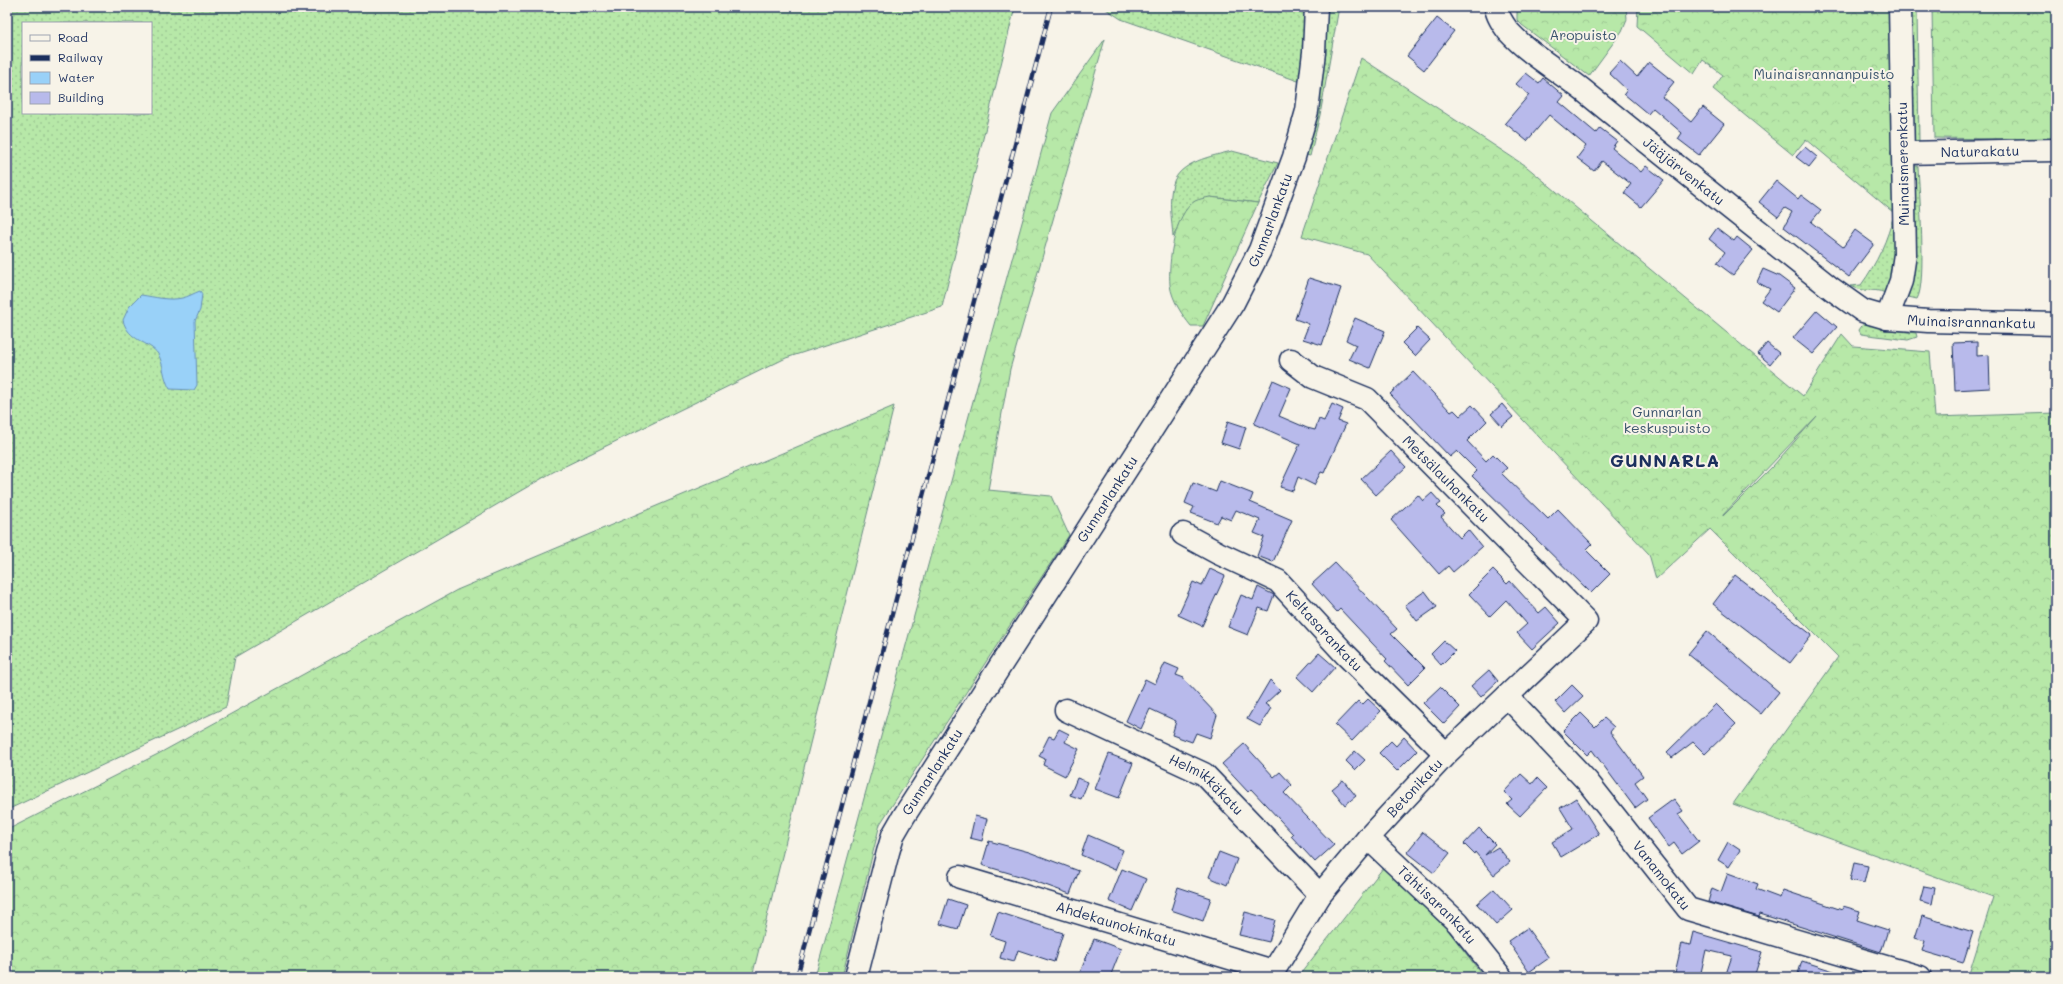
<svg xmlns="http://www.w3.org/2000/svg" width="2063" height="984" viewBox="0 0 2063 984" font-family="Mali,sans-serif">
<defs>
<pattern id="grass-dots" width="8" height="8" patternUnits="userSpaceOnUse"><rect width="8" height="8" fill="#b7e8a8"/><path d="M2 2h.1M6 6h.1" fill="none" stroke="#9dc793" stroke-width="1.8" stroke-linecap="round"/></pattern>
<pattern id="forest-crowns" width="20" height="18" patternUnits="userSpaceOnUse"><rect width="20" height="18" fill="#b7e8a8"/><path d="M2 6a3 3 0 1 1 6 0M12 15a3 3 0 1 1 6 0" fill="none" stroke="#9dc793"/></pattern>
</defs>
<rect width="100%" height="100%" fill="#f7f3e8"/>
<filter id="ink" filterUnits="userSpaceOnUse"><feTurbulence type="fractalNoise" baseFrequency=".025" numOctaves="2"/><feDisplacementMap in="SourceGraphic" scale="8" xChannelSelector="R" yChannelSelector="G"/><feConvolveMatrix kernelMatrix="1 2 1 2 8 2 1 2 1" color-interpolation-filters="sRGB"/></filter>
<g filter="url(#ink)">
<g fill="url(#grass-dots)" stroke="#698c83" fill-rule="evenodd">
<path d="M 7,7 L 1015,7 L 942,307 L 786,358 L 553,472 L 235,657 L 226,707 L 7,810 ZM 23,23 L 151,23 L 151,113 L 23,113 Z"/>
<polygon points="1103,7 1307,7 1301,82 1121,19"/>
<path d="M 1327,7 L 1339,7 L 1320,115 L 1310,156 L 1306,155 C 1318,106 1327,57 1327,7 Z"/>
<polygon points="1910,9 1917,9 1919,142 1911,142"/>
<path d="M 1232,151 L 1278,163 L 1258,203 L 1210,197 L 1185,213 L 1173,237 C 1172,221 1168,200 1173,184 C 1179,162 1212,156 1232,151 Z"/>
<path d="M 1912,166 L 1918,166 C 1919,189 1927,284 1917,299 L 1904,296 Z"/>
<path d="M 1894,213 L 1896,260 L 1886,293 C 1870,287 1866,294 1850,286 L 1861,285 C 1877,263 1888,239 1894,213 Z"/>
<polygon points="1864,323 1891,330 1916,333 1917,337 1908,340 1861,334 1859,330"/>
</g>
<g fill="url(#forest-crowns)" stroke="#698c83" fill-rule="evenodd">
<polygon points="1520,7 1626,7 1627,19 1622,31 1589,76 1522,25 1517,20 1517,12"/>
<polygon points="1638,7 1887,7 1890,14 1894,213 1806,139 1793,155 1713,89 1723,75 1703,60 1694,74 1637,26"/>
<polygon points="1932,7 2056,7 2056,140 1934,138"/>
<polygon points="1105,39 1010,369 988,490 1051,496 1069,535 880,824 842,977 815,977 1052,113"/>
<path d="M 1361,58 L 1527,167 L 1803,396 L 1842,334 L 1853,346 L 1930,352 L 1935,417 L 2056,413 L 2056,977 L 1968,977 L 1993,897 L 1733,804 L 1838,657 L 1710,529 L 1656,579 L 1649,554 L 1367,254 L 1302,236 ZM 1817,416 L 1773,466 L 1723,516 L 1723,515 Z"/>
<path d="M 1210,197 L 1258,203 L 1203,326 L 1191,326 C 1182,315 1172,300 1170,285 C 1168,263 1174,214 1195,201 C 1199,199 1205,198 1210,197 Z"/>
<polygon points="894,406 752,977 7,977 7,830 158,754 457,590"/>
<polygon points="1383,868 1448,930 1484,977 1298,977"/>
</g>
<path fill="#99d1f8" stroke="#6790ba" d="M 200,291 L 202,294 L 200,310 L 195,321 L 197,385 L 194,390 L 170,389 C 163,378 164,364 158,354 C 150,342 128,341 123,320 L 129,307 L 141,295 C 155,297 169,301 182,298 C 188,297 194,293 200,291 Z"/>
<g fill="#b8baeb" stroke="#1b2f5e">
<polygon points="1437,18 1454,31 1424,70 1407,56"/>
<polygon points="1620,61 1637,77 1649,62 1674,82 1662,97 1691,122 1703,107 1724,124 1699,155 1678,139 1682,133 1653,108 1648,114 1624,94 1627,90 1609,73"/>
<polygon points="1526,73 1539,83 1543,78 1564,96 1559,102 1596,133 1600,128 1617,141 1612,148 1641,172 1646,166 1664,180 1641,207 1624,193 1631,184 1602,161 1594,171 1577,158 1586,146 1549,115 1527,141 1505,123 1529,95 1516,84"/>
<polygon points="1805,147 1817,157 1809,167 1796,157"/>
<polygon points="1776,181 1798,199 1801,195 1821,210 1811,222 1843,247 1855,230 1874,244 1849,277 1784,227 1792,212 1785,208 1778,217 1759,202"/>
<polygon points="1717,228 1734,241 1737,237 1753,250 1733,275 1717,263 1725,252 1709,239"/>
<polygon points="1763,269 1779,276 1795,288 1777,312 1761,301 1770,289 1757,282"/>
<polygon points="1309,278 1341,288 1322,345 1303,339 1309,324 1295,319"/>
<polygon points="1817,310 1837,327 1813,354 1793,338"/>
<polygon points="1355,318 1385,331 1370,368 1349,359 1356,345 1346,340"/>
<polygon points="1417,328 1430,340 1415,356 1402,343"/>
<polygon points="1977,342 1977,356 1989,355 1990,388 1955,390 1953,343"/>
<polygon points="1767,343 1779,353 1770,364 1758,354"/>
<polygon points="1413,372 1451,412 1454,410 1460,416 1472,405 1487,421 1467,441 1486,461 1493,454 1507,468 1501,473 1548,519 1558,509 1592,544 1586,550 1610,574 1591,593 1472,476 1477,471 1457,451 1450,457 1390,394"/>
<polygon points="1273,380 1291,388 1279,416 1307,428 1315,430 1319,419 1324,421 1332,404 1343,409 1338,421 1346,424 1324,473 1321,472 1314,485 1298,477 1293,491 1280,487 1300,444 1254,424"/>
<polygon points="1502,404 1513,417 1502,426 1491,414"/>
<polygon points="1228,421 1246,427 1239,449 1221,443"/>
<polygon points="1391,451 1406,467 1376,495 1361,479"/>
<polygon points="1220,481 1253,494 1250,502 1292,520 1273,562 1257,556 1264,537 1254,533 1260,520 1236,510 1231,520 1221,516 1217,523 1191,513 1194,507 1185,503 1193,483 1216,492"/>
<polygon points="1432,493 1441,503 1437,506 1445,514 1441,517 1460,538 1468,530 1482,547 1453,572 1448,566 1439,574 1391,520 1418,495 1423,501"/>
<polygon points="1335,563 1397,629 1391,634 1425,668 1408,685 1385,661 1387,659 1340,609 1337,612 1312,584"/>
<polygon points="1210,569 1225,576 1202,626 1178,615 1193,582 1202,586"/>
<polygon points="1493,570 1507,584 1510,581 1539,613 1546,607 1560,623 1532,649 1517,633 1527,624 1506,600 1490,616 1469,594"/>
<polygon points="1735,575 1812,635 1790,663 1713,604"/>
<polygon points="1258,587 1274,595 1268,611 1259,608 1248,635 1228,627 1241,595 1253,600"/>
<polygon points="1425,591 1437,607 1417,621 1405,605"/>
<polygon points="1707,631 1779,692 1761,714 1688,654"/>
<polygon points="1444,641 1455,651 1441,665 1431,654"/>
<polygon points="1319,653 1335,667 1313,692 1297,677"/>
<polygon points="1165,663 1179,669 1176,675 1184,678 1184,680 1217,715 1210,738 1196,733 1192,742 1172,735 1176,721 1150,709 1141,729 1126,721 1145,679 1155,684"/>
<polygon points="1489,670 1498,681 1481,697 1471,686"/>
<polygon points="1270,680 1280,690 1265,704 1271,708 1260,726 1247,719"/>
<polygon points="1572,685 1583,696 1565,713 1555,702"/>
<polygon points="1440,687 1460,707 1444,724 1423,703"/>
<polygon points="1368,699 1381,711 1352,741 1335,725 1358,701 1362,705"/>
<polygon points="1716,704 1736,724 1705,754 1693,742 1672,758 1667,752"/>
<polygon points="1581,713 1595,727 1604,718 1614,727 1610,732 1643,776 1635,782 1647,799 1635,808 1592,750 1587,755 1563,731"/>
<polygon points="1059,729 1069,734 1065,742 1079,749 1065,776 1043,765 1045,759 1039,756 1049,736 1054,738"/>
<polygon points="1404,737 1417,751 1397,771 1379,753 1391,741 1396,746"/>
<polygon points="1244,744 1274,777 1280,772 1292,785 1284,793 1334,845 1315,862 1291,836 1293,834 1251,789 1248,792 1222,764"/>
<polygon points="1355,751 1365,760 1355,770 1346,761"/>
<polygon points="1109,754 1133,763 1119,798 1095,789"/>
<polygon points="1521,774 1532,784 1537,778 1547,788 1520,816 1507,804 1512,800 1504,792"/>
<polygon points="1077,778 1088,782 1081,799 1070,795"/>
<polygon points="1343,780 1356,796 1345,805 1332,789"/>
<polygon points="1576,798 1599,834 1561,857 1552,842 1573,829 1560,808"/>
<polygon points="1674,799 1683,811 1678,814 1699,841 1682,854 1674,843 1669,847 1648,818"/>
<polygon points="975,816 987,819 982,841 970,838"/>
<polygon points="1479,828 1495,844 1485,855 1498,847 1510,862 1494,875 1475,852 1474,854 1464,844"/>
<polygon points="1423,832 1450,853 1434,873 1407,852"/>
<polygon points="1088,835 1123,850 1115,870 1081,855"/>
<polygon points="989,841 1029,852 1079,871 1070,894 1026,878 982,865"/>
<polygon points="1728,842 1740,850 1729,867 1718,860"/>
<polygon points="1219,852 1237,859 1227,885 1209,877"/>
<polygon points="1854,863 1868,866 1864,883 1850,880"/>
<polygon points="1122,869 1146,879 1132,911 1109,901"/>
<polygon points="1728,873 1758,884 1756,889 1780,898 1783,890 1842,910 1843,906 1860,911 1857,920 1888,930 1881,952 1760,914 1759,917 1708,902 1712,888 1721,892"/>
<polygon points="1924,886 1935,888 1932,904 1920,901"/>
<polygon points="1178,887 1211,898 1203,921 1171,910"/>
<polygon points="1494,889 1513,910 1496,925 1477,904"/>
<polygon points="948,899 966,905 958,929 940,924"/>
<polygon points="998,912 1063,933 1054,962 1018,950 1014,962 1000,958 1005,941 990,936"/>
<polygon points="1245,912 1275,920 1269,942 1239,935"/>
<polygon points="1922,916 1973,932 1963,963 1922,951 1925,941 1915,938"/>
<polygon points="1527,928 1549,958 1529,972 1508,941"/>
<polygon points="1693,932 1762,952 1754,977 1725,977 1732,956 1706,950 1700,977 1674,977 1682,943 1690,945"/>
<polygon points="1094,939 1121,949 1110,977 1078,977"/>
<polygon points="1802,961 1843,974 1842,977 1797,977"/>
</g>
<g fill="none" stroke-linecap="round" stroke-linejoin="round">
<g stroke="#1b2f5e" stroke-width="25">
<g id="minor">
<path id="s1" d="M 1496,7 C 1497,16 1503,24 1508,31 C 1530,55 1559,71 1584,91 C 1666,158 1749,223 1832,289 L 1863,311 L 1887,318 L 1928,321 L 2056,324"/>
<path id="s2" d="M 1903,153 L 2056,150"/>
<polyline points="1887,318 1901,281 1905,254 1900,7"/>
<path id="s3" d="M 1183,534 L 1218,553 L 1278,581 L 1346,655 L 1446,754"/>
<path id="s4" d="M 1507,696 L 1587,781 L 1688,909 L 1920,977"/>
<path id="s5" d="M 1066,710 L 1204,774 L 1320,895"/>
<path id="s6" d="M 1368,838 L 1458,923 L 1501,977"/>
<path id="s7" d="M 960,877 L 1273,971"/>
<path id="s8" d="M 856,977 L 888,852 L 893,835 L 904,816 L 1233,303 L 1260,250 L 1294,157 L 1307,111 L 1314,52 L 1316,7"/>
<path id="s9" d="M 1270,977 L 1320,895 L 1368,838 L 1446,754 L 1586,621 L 1367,399 L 1313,377 L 1291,360"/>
</g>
</g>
<use href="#minor" stroke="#f7f3e8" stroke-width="22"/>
<g stroke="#1b2f5e" stroke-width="4.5">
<polyline id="rail" points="797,977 1051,7"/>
</g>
<use href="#rail" stroke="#f7f3e8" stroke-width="3" stroke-dasharray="9" stroke-linecap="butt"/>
</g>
</g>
<g text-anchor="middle" stroke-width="4" stroke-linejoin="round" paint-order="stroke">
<g font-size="14" fill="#3a546d" stroke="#f7f3e8">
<text x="1583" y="40">Aropuisto</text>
<text x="1824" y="79">Muinaisrannanpuisto</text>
<text x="1667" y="417">Gunnarlan<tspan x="1667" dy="16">keskuspuisto</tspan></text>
</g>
<g font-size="14" fill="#1b2f5e" stroke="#f7f3e8">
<text dy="5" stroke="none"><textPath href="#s2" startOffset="77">Naturakatu</textPath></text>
<text transform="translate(1903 164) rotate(-91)" y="5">Muinaismerenkatu</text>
<text dy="5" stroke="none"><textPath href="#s1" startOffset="252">Jääjärvenkatu</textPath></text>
<text dy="5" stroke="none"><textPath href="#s8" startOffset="869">Gunnarlankatu</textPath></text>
<text dy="5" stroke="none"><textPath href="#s1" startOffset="589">Muinaisrannankatu</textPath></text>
<text transform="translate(1446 479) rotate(45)" y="5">Metsälauhankatu</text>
<text dy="5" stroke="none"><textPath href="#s8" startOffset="545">Gunnarlankatu</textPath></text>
<text dy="5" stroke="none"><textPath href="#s3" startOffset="174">Keltasarankatu</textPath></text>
<text dy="5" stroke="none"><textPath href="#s8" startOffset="221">Gunnarlankatu</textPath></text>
<text dy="5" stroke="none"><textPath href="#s5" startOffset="160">Helmikkäkatu</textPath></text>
<text dy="5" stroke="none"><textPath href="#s9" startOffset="239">Betonikatu</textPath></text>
<text dy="5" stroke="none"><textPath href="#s4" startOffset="237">Vanamokatu</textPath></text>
<text dy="5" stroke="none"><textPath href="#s6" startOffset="96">Tähtisarankatu</textPath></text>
<text dy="5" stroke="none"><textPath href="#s7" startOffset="163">Ahdekaunokinkatu</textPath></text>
</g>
<g font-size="18" font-weight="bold" letter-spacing="1" fill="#1b2f5e" stroke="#f7f3e8">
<text x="1665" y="467">GUNNARLA</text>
</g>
</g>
<rect width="2063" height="984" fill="none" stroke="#f7f3e8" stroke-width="24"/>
<rect x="12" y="12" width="2039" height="960" fill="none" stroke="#1b2f5e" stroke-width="1.5" filter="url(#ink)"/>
<rect x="22" y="22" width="130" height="92" fill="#f7f3e8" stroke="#9fa5b1"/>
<rect x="30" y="35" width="20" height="6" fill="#f7f3e8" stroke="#9fa5b1"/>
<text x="58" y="42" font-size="12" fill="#1b2f5e">Road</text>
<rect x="30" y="55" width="20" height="6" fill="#1b2f5e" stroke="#9fa5b1"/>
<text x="58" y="62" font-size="12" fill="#1b2f5e">Railway</text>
<rect x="30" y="72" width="20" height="12" fill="#99d1f8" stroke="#9fa5b1"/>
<text x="58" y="82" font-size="12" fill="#1b2f5e">Water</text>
<rect x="30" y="92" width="20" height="12" fill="#b8baeb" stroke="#9fa5b1"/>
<text x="58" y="102" font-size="12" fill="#1b2f5e">Building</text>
</svg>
